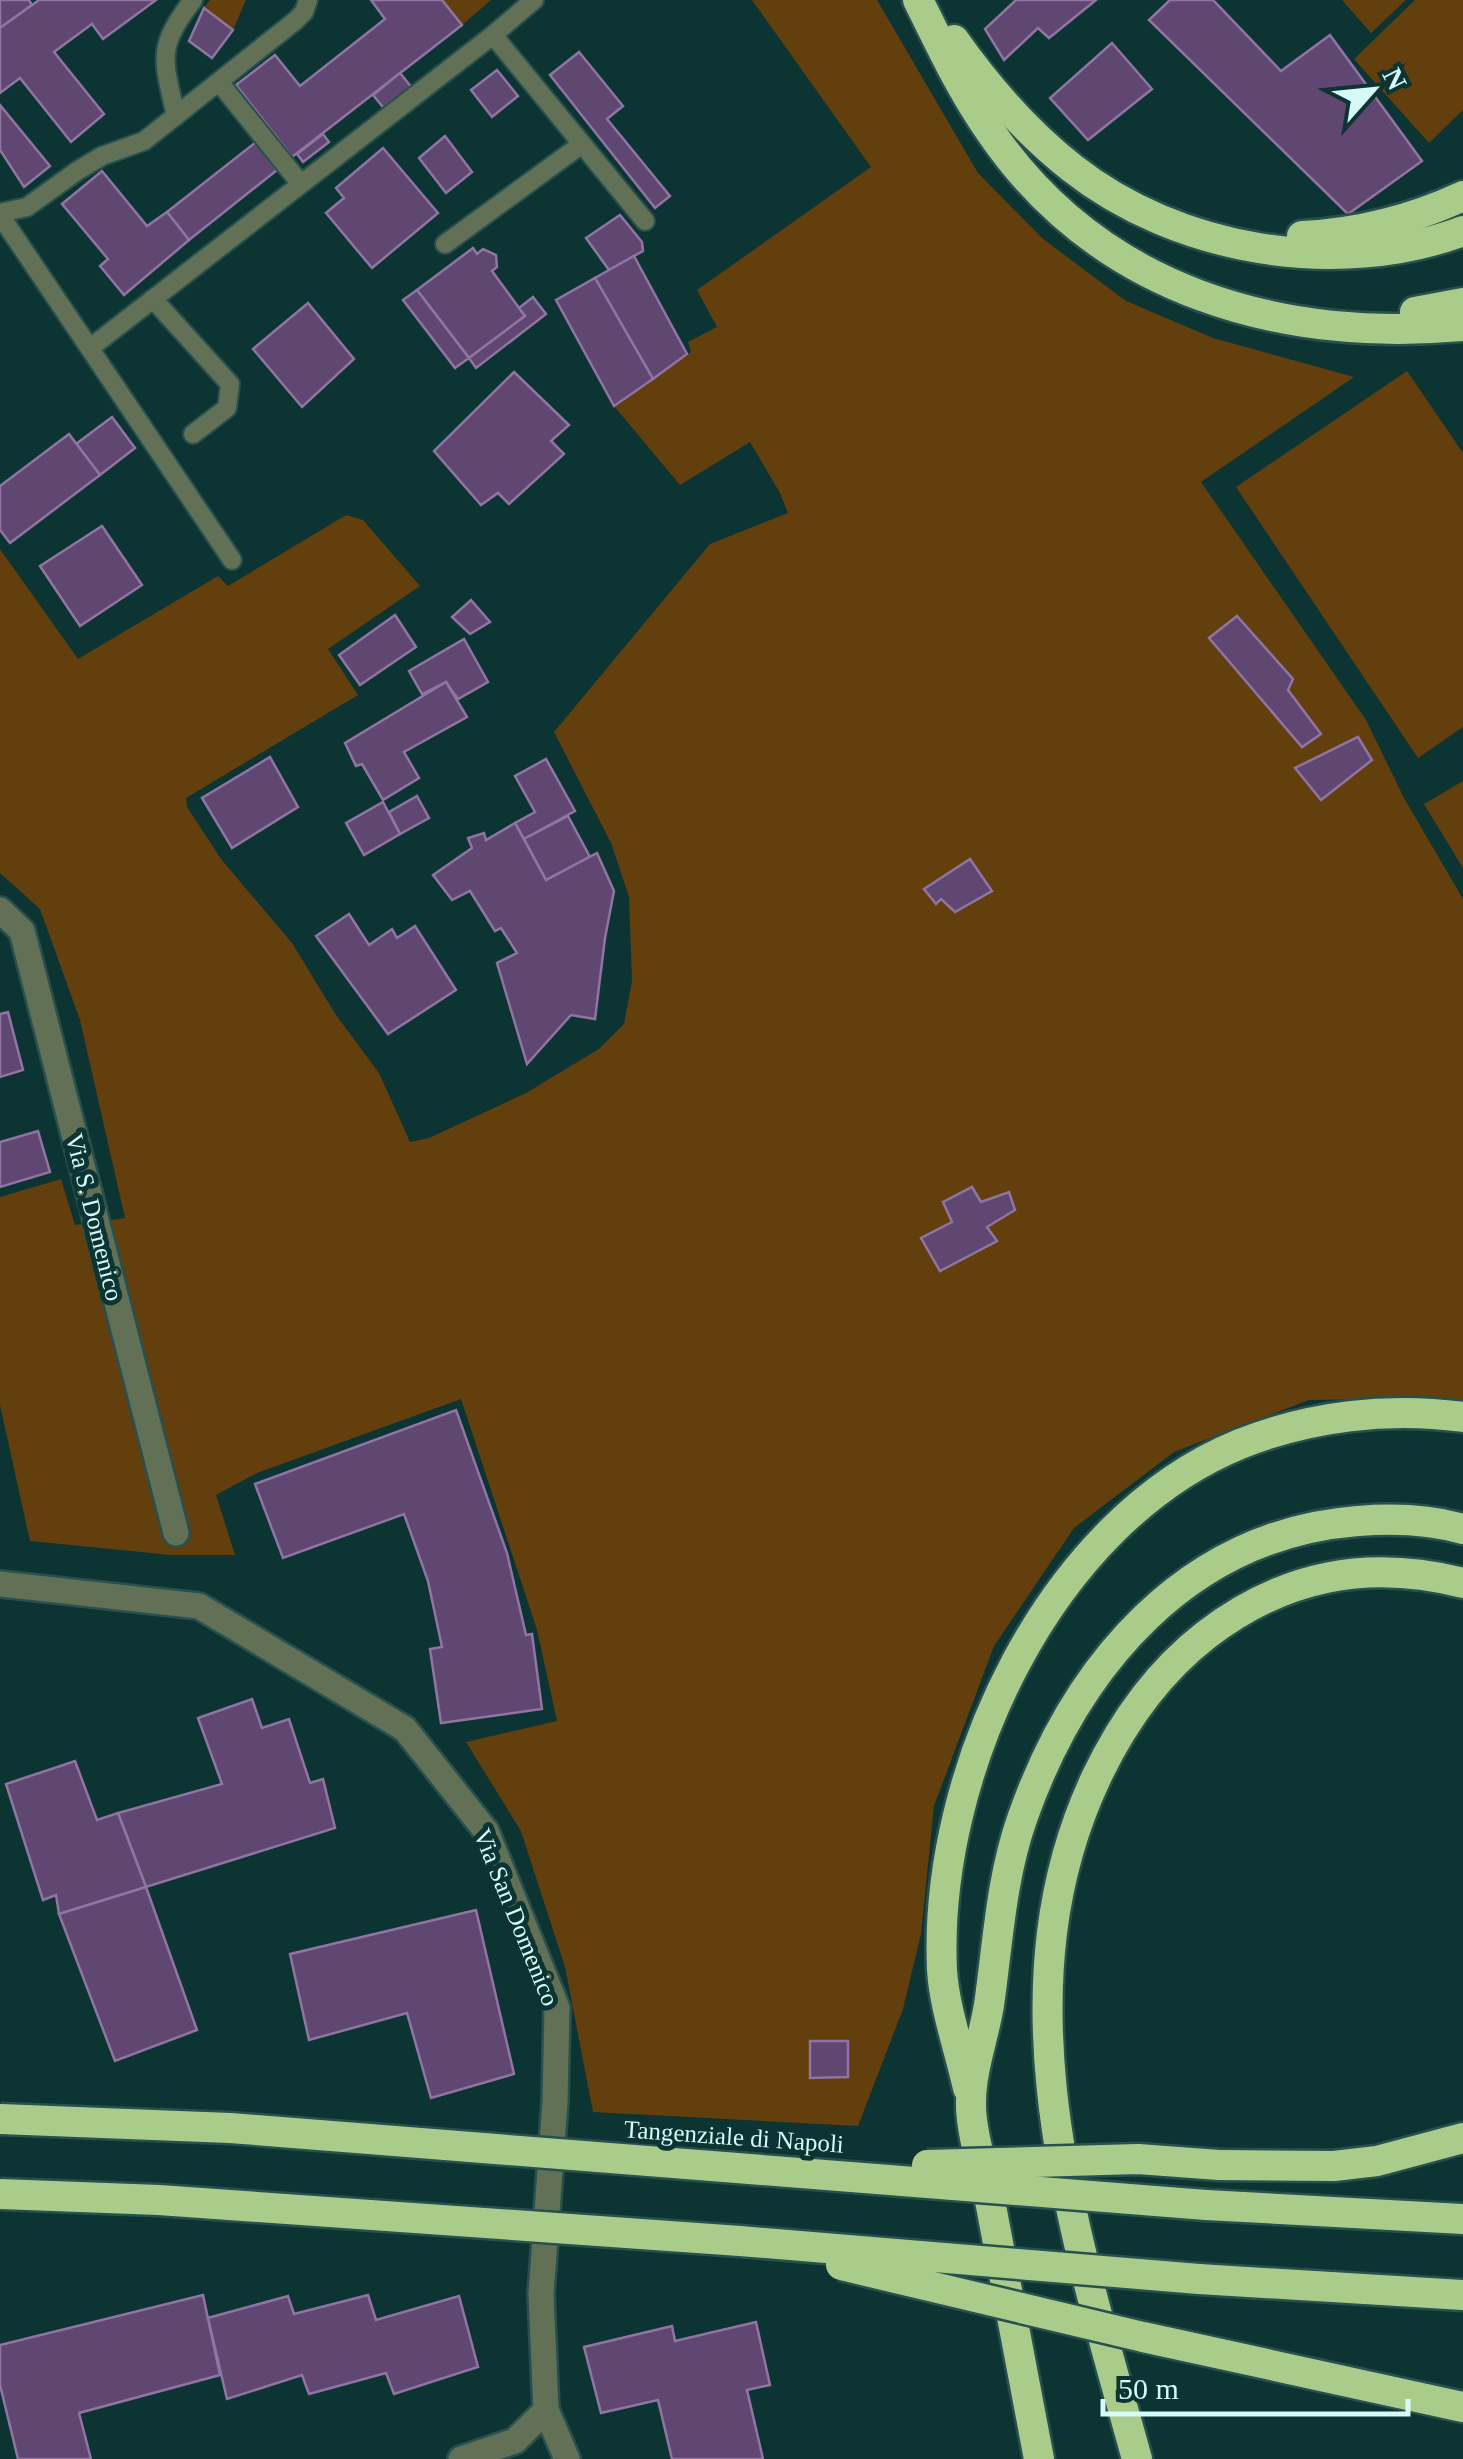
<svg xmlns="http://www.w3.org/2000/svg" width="1463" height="2459" viewBox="0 0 1463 2459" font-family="Georgia,serif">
<rect width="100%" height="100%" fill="#0b3433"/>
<g fill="#623f0d">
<polygon points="210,0 246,0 233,30 204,8"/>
<polygon points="442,0 491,0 462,25"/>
<polygon points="752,0 877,0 978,173 1042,238 1126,301 1213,338 1354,377 1201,482 1366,720 1404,798 1463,899 1463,1404 1428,1398 1309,1400 1174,1452 1074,1528 994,1646 934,1806 921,1934 903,2009 858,2126 593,2112 565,1967 521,1831 466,1742 557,1721 537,1630 461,1399 257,1473 216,1495 235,1555 171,1555 30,1541 0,1405 0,1197 61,1179 75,1225 125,1218 80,1020 40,909 0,873 0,549 78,659 218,576 228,586 346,515 363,520 420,586 328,649 358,695 186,798 187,807 221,859 292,943 336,1015 379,1073 410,1142 429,1138 526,1093 599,1049 624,1024 632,981 629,897 611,843 554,732 710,544 788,513 780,493 750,442 680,485 614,406 691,352 688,342 717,327 697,290 871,167"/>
<polygon points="1342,0 1406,0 1371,33"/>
<polygon points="1415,0 1463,0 1463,110 1429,143 1354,59"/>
<polygon points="1407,371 1463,453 1463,727 1418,758 1236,487"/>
<polygon points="1463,781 1463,868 1424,804"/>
</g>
<g fill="#604772" stroke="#9075a3" stroke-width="2.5">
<polygon points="0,0 29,0 32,5 0,28"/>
<polygon points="39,0 156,0 103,39 92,24 54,52 104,114 71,142 20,78 0,93 0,28"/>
<polygon points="371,0 442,0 462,25 292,157 236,85 275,55 300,86 385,19"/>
<polygon points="1016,0 1096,0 1049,38 1038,28 1004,60 985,29"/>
<polygon points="1170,0 1213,0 1281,71 1330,35 1422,161 1348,214 1149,20"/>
<polygon points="204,8 233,30 212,58 189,41"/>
<polygon points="1112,43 1152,89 1088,140 1050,98"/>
<polygon points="579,52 623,106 607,119 670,196 655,208 550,75"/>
<polygon points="497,70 518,96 492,117 471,90"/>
<polygon points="400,73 413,89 386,111 373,95"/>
<polygon points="0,105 50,166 24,187 0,150"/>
<polygon points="323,134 329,142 303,162 297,154"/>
<polygon points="445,136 472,172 446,193 419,158"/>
<polygon points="256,142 277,170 189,240 167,212"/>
<polygon points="383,148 438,213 372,268 326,213 344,198 336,188"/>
<polygon points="102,171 147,226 167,212 189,240 124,295 100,266 108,259 62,204"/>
<polygon points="620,215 642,242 643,251 609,270 586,238"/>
<polygon points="473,248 477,254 483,249 496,255 497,267 492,271 525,316 469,358 417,290"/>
<polygon points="634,256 687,354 653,379 595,278"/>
<polygon points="595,278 653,379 614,406 556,300"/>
<polygon points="417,290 469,358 455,368 403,300"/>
<polygon points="533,297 546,314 476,368 469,358 525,316 519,308"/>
<polygon points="308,303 354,359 302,407 253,349"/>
<polygon points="514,372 569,425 551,441 564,454 509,504 498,493 481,505 434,451"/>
<polygon points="112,417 135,448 100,475 76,444"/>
<polygon points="69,434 100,475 10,543 0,530 0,486"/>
<polygon points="102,526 142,585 80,626 40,566"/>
<polygon points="471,600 490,622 470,634 452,617"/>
<polygon points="395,615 416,647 360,685 339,655"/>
<polygon points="1237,616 1293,679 1288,690 1321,734 1302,747 1209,638"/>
<polygon points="464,639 488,682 458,699 446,682 422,694 409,671"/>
<polygon points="446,682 467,717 404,752 419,778 383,800 362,764 356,766 345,743"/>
<polygon points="1358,737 1372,760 1321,800 1295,768"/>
<polygon points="270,757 298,807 232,848 202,798"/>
<polygon points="546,759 575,811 524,839 515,823 535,812 515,776"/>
<polygon points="417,796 429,818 400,834 389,812"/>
<polygon points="383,802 400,834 364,855 346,823"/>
<polygon points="568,816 590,857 546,880 524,839"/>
<polygon points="515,823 546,880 597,853 614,891 605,938 595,1019 571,1015 527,1064 497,963 517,953 501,928 495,931 470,891 452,900 433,875 472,848 468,838 484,833 486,840"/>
<polygon points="970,859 992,891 955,912 941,899 936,904 924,889"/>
<polygon points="349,914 369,945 392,929 397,938 415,926 456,990 388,1034 316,936"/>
<polygon points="8,1012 23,1070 0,1077 0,1014"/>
<polygon points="38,1131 50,1172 0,1187 0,1142"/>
<polygon points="972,1187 981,1202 1009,1192 1015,1210 987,1227 997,1241 940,1271 921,1238 952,1222 943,1202"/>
<polygon points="456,1410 507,1553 526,1635 532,1634 542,1709 441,1723 430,1649 442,1647 428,1581 404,1514 283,1558 255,1484"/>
<polygon points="252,1699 262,1728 289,1719 310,1783 323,1779 335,1828 146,1887 118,1813 222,1784 198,1718"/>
<polygon points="75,1761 97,1820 118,1813 146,1887 59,1914 56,1895 43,1900 6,1784"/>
<polygon points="146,1887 197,2030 115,2061 59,1914"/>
<polygon points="476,1910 514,2074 431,2098 407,2013 309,2040 290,1954"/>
<polygon points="810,2041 848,2041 848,2077 810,2078"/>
<polygon points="203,2295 220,2375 79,2413 91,2459 18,2459 0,2385 0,2345"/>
<polygon points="368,2295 376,2320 459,2296 478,2367 394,2394 386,2373 309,2394 302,2375 227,2399 208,2318 288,2296 294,2314"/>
<polygon points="756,2322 770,2385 747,2390 763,2459 672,2459 658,2400 601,2413 584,2347 672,2326 675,2341"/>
</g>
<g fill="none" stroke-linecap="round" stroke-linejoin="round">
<g stroke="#27504e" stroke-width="22">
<g id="lane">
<polyline points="493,35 534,0"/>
<polyline points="219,82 300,183"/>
<path d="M 176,116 C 163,59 156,48 193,0"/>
<polyline points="0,213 27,207 77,171 102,156 144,141 295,21 304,12 308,0"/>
<polyline points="0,215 232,560"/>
<polyline points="445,244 582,144"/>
<polyline points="153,299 230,384 227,408 193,434"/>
<polyline points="90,348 493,35 645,221"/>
</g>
</g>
<g stroke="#27504e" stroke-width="30">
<g id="street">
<polyline points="0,910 22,931 176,1533"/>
<polyline points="0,1584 199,1606 405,1729 486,1831 557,2008 555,2102 541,2294 546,2410 515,2441 461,2459"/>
<polyline points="546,2410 567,2459"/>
</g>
</g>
<g stroke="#27504e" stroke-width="35">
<g id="highway">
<path d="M 918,0 C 941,46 962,92 992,134 C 1101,292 1280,342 1463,326"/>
<path d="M 954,40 C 988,88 1026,132 1072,168 C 1177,251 1338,278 1463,231"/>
<path d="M 1302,236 C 1360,233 1411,220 1463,196"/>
<polyline points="1415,312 1463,303"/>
<path d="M 968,2088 C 960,2052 944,2006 942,1970 C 933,1773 1049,1522 1240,1444 C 1310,1416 1388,1407 1463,1417"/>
<polyline points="1219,2165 1334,2166 1377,2161 1463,2138"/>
<polyline points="1206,2205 1463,2219"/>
<polyline points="1199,2279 1463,2295"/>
<polyline points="1143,2337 1463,2407"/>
<path d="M 1039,2459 C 1023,2375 1007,2290 991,2206 C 985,2177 970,2130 971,2102 C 971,2070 984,2036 989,2005 C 998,1942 1001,1879 1022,1819 C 1076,1665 1187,1534 1358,1521 C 1394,1518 1428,1519 1463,1529"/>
<path d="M 1137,2459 C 1077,2241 993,1997 1096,1778 C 1122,1723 1157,1673 1206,1635 C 1284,1575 1368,1559 1463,1583"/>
</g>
</g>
<use href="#lane" stroke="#627056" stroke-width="18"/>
<use href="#street" stroke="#627056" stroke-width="25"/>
<use href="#highway" stroke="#aacc8b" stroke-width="30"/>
<g stroke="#27504e" stroke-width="35" stroke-linecap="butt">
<g id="highway-bridge">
<polyline points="0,2119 230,2128 1206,2205"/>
<polyline points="927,2165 1138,2159 1219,2165"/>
<polyline points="0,2194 159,2200 740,2241 1199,2279"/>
<polyline points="841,2265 1143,2337"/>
</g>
</g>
<use href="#highway-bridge" stroke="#aacc8b" stroke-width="30"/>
</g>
<g text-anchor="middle" stroke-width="10" stroke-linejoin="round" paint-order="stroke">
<g font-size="25" fill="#d6faf7" stroke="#0b3433">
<text transform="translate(95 1217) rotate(76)" y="9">Via S. Domenico</text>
<text transform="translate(517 1917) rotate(68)" y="9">Via San Domenico</text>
<text transform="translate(734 2136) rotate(4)" y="9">Tangenziale di Napoli</text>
</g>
</g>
<g transform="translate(1373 90) rotate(63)" stroke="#0b3433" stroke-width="8" paint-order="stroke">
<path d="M0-8L18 38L0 25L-18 38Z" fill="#d6faf7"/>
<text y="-15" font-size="28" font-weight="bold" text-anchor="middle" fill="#d6faf7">N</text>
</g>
<path d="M1103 2399v15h305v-15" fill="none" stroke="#d6faf7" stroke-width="5"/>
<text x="1118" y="2399" font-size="30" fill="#d6faf7" stroke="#0b3433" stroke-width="8" paint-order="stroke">50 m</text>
</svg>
